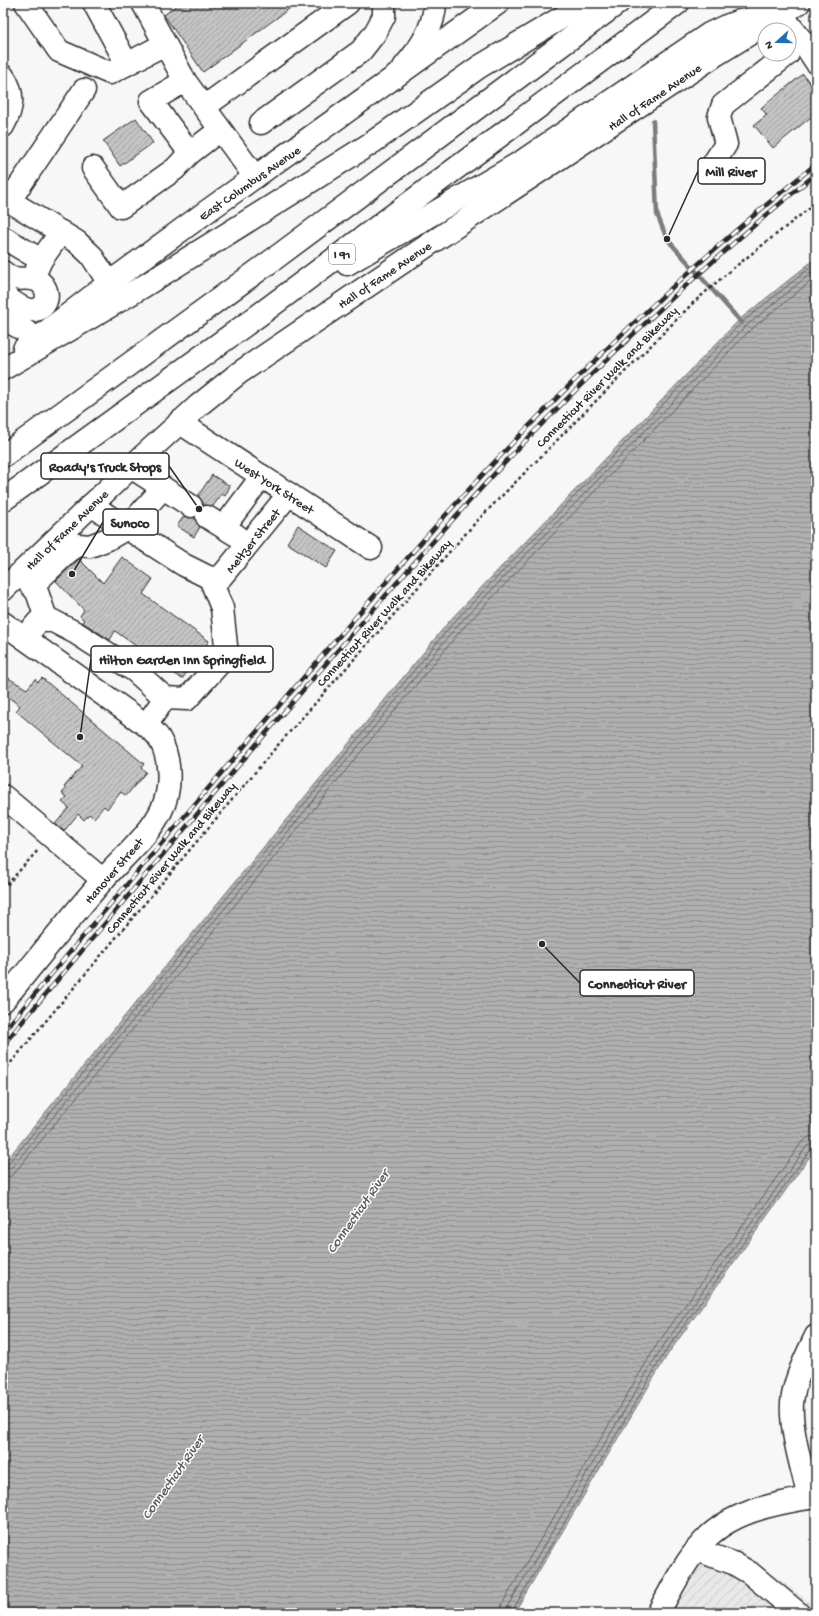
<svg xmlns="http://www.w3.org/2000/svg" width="819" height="1616" viewBox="0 0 819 1616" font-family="'Gochi Hand',sans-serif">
<defs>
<pattern id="industrial-furrows" width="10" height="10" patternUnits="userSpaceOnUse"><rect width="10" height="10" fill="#e8e8e8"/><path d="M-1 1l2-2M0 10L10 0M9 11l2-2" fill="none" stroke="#c7c7c7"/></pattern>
<pattern id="water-rules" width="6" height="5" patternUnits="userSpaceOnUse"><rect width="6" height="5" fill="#b0b0b0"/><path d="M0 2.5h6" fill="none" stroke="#8f8f8f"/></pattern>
<pattern id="building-hatch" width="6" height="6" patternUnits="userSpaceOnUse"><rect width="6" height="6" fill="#c4c4c4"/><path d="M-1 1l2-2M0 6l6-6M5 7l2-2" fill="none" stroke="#9f9f9f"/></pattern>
</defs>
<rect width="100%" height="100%" fill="#f7f7f7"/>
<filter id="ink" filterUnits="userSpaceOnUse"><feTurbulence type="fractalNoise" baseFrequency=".025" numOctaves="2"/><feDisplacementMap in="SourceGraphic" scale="8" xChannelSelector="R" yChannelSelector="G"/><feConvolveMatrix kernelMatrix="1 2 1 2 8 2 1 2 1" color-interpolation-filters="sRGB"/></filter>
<g filter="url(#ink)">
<polygon fill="url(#industrial-furrows)" points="740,1550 816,1607 816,1613 672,1613 695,1567"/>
<polygon fill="url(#water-rules)" stroke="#7b7b7b" points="816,258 816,1148 668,1354 514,1613 3,1613 3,1164 451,619 739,320"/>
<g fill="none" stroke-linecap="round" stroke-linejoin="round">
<g stroke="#606060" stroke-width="1">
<polyline points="3,1166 8,1164 454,622 741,323 816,263"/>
<polyline points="3,1171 12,1167 458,625 745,327 816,269"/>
<polyline points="3,1177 11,1176 16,1171 462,629 749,331 816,277"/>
<polyline points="500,1613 502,1604 656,1346 802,1142 809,1137 816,1136"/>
<polyline points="506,1613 507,1607 661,1349 807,1146 816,1142"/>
<polyline points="511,1613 665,1352 811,1149 816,1147"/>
</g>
<polyline stroke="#7b7b7b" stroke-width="4.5" points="653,121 657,214 667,239 742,323"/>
</g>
<g fill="url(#building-hatch)" stroke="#2b2b2b">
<polygon points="180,3 297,3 203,72 164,15"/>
<polygon points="803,74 816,91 816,113 773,148 754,125 767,115 761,108"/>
<polygon points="136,118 153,143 120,166 103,141"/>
<polygon points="212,475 230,486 225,496 222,494 213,506 203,505 198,496"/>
<polygon points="184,516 195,518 200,527 194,537 177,526"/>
<polygon points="298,525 337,551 326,568 287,543"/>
<polygon points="122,557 153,579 143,594 209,641 182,679 115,631 110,640 82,622 84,620 80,616 84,610 56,581 79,559 103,583"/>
<polygon points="3,675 27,689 35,679 38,682 42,678 144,764 141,768 146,772 126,796 121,792 107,809 104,806 94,818 89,814 84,820 78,814 64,831 55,824 69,808 62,802 67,797 62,793 66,789 64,787 82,766 16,711 20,706 3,693"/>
</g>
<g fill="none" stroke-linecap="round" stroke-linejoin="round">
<g stroke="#2b2b2b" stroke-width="25">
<g id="minor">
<polyline points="26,3 59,51 110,73 165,44"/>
<polyline points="94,3 127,64"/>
<polyline points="143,3 185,81 255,177"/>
<polyline points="781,14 803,42 816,62"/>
<path d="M 404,67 C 420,48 434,29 435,3"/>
<path d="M 3,76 C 15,93 13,108 3,126"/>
<polyline points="185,81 151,101 190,153"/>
<polyline points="204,107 348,3"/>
<polyline points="261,123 361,51 375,33 384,16 384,3"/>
<polyline points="93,168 121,207 175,169 190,153 220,130"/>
<polyline points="710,169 726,144 719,117 723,105 788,54"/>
<polyline points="3,197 77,242 91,255 109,283"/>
<polyline points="10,200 84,90"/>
<polyline points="4,238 41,260"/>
<path d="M 3,272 C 6,274 10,278 14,278 C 23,280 33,276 41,283 C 52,293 47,312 30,310 C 20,309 11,300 3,295"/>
<polyline points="33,278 41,260 61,232"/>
<polyline points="3,318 37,338"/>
<polyline points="179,422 371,548"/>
<polyline points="131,467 191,506"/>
<polyline points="91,505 184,565 210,578"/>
<polyline points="207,517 236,535"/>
<polyline points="224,527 262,476"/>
<polyline points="69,551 78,545 90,546 108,539 127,528 163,488"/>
<polyline points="22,575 37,592 47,621"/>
<polyline points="210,578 221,577 289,494"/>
<polyline points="32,586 69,551 59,540"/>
<path d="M 3,623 L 146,725 C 150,729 156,733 159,738 C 171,758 172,790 161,811 C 149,836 120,860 102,881 C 68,920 36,961 3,1001"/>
<polyline points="24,638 39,621 51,620 76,633 135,671 165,698 146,725"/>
<polyline points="165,698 187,699 227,655 222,608 210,578"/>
<polyline points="3,796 103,880"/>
<path d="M 816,1336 C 806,1357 794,1380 792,1403 C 790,1431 803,1471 809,1498 L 816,1497"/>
<polyline points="696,1550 733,1563 750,1573 798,1613"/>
<path d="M 658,1613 C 671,1590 684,1563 702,1543 C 728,1513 771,1504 809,1498"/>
</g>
</g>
<g stroke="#2b2b2b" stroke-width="25">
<g id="major">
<polyline points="24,349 109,283 206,212 498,3"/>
<polyline points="3,590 131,467 199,405 239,373 434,241 714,56 799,3"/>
</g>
</g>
<g stroke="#2b2b2b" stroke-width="25">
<g id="highway">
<path d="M 347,264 L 521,162 L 709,34 C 732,22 755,15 781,14"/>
<polyline points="3,369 144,286 262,212 373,142 479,67 586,3"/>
<polyline points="3,456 274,259 618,3"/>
<polyline points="3,500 259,315 678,3"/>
</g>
</g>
<g stroke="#2b2b2b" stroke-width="2.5" stroke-dasharray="3 3" stroke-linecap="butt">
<polyline points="3,889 39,849"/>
<polyline points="3,1072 278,745 476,522 693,303 731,270 816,203"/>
</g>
<use href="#minor" stroke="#fff" stroke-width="22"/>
<use href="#major" stroke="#fff" stroke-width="22"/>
<use href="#highway" stroke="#fff" stroke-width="22"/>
<g stroke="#2b2b2b" stroke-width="4.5">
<g id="rail">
<path d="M 3,1032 C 100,916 198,799 297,685 C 373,597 448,509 529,426 C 620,333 715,245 816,164"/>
<path d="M 3,1045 C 107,921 211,796 317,674 C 388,593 458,511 533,433 C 622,342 717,254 816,174"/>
</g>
</g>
<use href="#rail" stroke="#fff" stroke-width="3" stroke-dasharray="9" stroke-linecap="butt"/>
</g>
</g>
<g text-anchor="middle" stroke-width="3" stroke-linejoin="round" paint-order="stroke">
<rect fill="#fff" stroke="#6b6b6b" stroke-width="1" x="329" y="244" width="26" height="20" rx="3"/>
<g font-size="12" font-weight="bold" fill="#2b2b2b">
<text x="342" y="258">I 91</text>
</g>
<g font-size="13" fill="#2b2b2b" stroke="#fff">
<text transform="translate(654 96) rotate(-34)" y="5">Hall of Fame Avenue</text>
<text transform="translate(249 182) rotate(-35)" y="5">East Columbus Avenue</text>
<text transform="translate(384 274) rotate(-34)" y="5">Hall of Fame Avenue</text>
<text transform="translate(606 376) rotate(-45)" y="5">Connecticut River Walk and Bikeway</text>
<text transform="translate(275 485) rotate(33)" y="5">West York Street</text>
<text transform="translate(66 529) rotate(-44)" y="5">Hall of Fame Avenue</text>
<text transform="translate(252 540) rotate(-51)" y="5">Meltzer Street</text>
<text transform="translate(383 612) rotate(-48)" y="5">Connecticut River Walk and Bikeway</text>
<text transform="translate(170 857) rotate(-50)" y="5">Connecticut River Walk and Bikeway</text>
<text transform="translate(113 870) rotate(-49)" y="5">Hanover Street</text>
</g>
<g font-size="14" font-style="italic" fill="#5a5a5a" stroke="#fff">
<text transform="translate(357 1211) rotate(-55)" y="5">Connecticut River</text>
<text transform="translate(172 1477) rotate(-55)" y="5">Connecticut River</text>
</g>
</g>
<path fill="none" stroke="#2b2b2b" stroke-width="1.5" d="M667 239L698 171M199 509L169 466M72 574L103 522M80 737L91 659M542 944L580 983"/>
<g fill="#2b2b2b" stroke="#fff" stroke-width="1.5">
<circle cx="667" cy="239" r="4"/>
<circle cx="199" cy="509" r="4"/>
<circle cx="72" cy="574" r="4"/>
<circle cx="80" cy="737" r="4"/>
<circle cx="542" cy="944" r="4"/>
</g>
<g fill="#fff" stroke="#2b2b2b" stroke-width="1.5">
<rect x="698" y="158" width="67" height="26" rx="4"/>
<rect x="41" y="453" width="128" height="26" rx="4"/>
<rect x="103" y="509" width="55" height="26" rx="4"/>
<rect x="91" y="646" width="182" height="26" rx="4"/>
<rect x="580" y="970" width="114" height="26" rx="4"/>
</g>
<g font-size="14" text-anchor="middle" font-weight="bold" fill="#2b2b2b">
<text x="731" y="176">Mill River</text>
<text x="105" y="471">Roady's Truck Stops</text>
<text x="130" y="527">Sunoco</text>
<text x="182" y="664">Hilton Garden Inn Springfield</text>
<text x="637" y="988">Connecticut River</text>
</g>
<rect width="819" height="1616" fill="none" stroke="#fff" stroke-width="16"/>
<rect x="8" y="8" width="803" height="1600" fill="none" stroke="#2b2b2b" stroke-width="1.5" filter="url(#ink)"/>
<g transform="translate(777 42) rotate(249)"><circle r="19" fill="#ffffff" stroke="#aaaaaa"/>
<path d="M0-3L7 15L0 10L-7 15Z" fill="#1f6fb2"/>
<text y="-6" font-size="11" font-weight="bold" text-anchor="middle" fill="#2b2b2b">N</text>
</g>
</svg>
